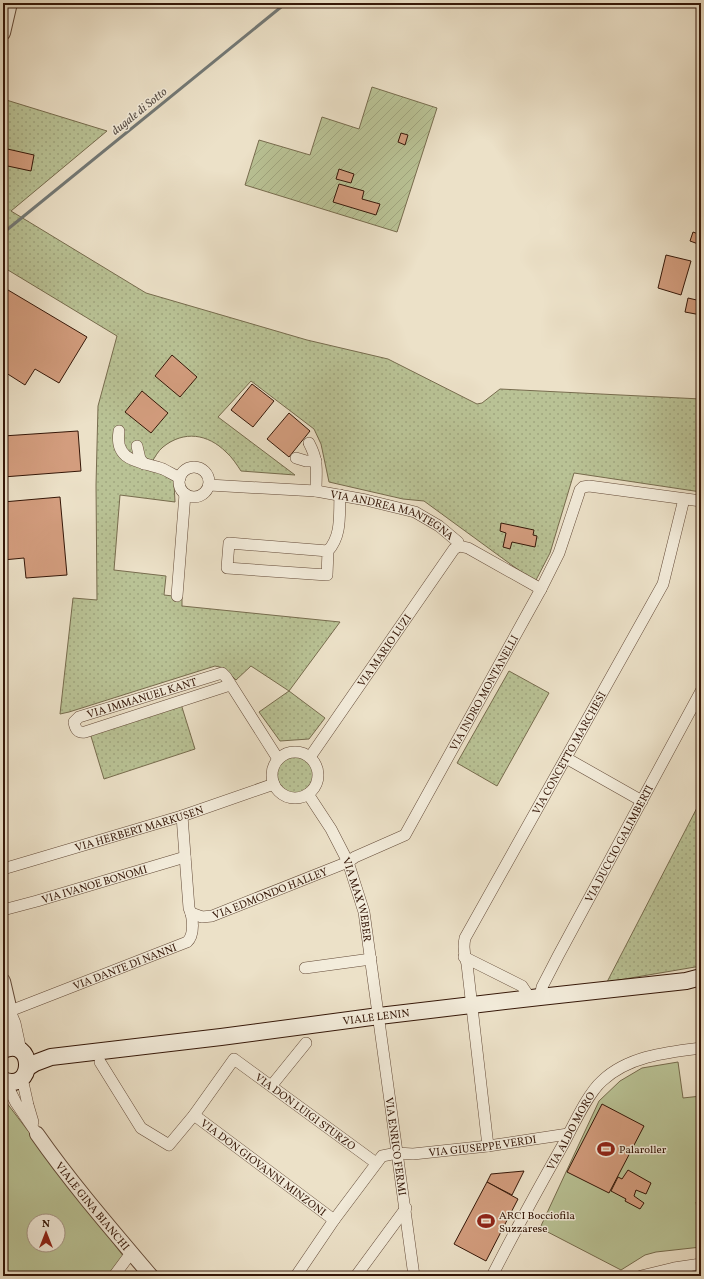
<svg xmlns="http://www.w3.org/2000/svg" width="704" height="1279" viewBox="0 0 704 1279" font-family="Vollkorn,serif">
<defs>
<pattern id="grass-dots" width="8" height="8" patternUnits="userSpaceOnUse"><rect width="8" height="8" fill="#b9c295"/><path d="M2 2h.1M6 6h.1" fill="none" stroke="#a0a67f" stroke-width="1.8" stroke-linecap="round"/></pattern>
<pattern id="garden-furrows" width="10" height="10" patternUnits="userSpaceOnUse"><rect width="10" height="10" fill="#b9c295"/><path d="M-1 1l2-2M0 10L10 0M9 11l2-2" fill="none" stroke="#a0a67f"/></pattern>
</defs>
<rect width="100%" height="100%" fill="#ece1c8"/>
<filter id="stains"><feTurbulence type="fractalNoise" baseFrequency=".005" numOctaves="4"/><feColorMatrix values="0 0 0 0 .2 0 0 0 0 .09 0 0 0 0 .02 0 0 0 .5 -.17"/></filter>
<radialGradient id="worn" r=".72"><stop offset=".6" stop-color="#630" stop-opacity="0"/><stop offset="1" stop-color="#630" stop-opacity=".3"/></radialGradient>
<g fill="url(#grass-dots)" stroke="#776c4e">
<path d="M 3,99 L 107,131 L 11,211 L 146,293 L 307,340 L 388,359 L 477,404 L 482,403 L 500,389 L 701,399 L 701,492 L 574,473 L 550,553 L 535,582 L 424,501 L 403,499 L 329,482 L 321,444 L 314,429 L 251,381 L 218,417 L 295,475 L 241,471 C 237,465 232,457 226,452 C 208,434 184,430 163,447 C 158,451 155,457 152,462 L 176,471 L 174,483 L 175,502 L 120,495 L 114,570 L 166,576 L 164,595 L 182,597 L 182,606 L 340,622 L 289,691 L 325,718 L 309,739 L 280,741 L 259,712 L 289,691 L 251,666 L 236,680 L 224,668 L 215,666 L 69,712 L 60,714 L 73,598 L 97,600 L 96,485 L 98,406 L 117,336 L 3,267 Z"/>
<polygon points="509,671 549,693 497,786 457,763"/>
<polygon points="181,704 195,749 104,779 90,733"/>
<circle cx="296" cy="774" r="20"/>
<polygon points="701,800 701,966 607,982"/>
</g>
<g fill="#b9c295" stroke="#776c4e" fill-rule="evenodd">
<polygon points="678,1062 683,1098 701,1096 701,1202 696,1202 701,1235 701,1247 656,1252 645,1255 621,1270 540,1228 599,1101 620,1081 642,1068"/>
<path d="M 3,1098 L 124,1257 L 110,1276 L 3,1276 ZM 34,1221 L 58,1221 L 58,1245 L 34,1245 Z"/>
</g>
<polygon fill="url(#garden-furrows)" stroke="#776c4e" points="372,87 437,108 397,232 245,185 259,140 310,155 322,117 359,129"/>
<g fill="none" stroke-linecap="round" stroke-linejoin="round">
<polyline stroke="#737976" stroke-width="3" points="3,233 286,3"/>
</g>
<g fill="#d39d7e" stroke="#351708">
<polygon points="401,133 408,135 405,145 398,142"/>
<polygon points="3,148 34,155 31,171 3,165"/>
<polygon points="339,169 354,174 351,183 336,179"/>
<polygon points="339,184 364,191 362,199 380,204 376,215 333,202"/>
<polygon points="693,232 701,235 701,253 698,252 701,245 690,241"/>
<polygon points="666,255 691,261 681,295 658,288"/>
<polygon points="3,287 87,337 59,383 35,369 25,385 3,371"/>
<polygon points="688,298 701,301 701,315 685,312"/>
<polygon points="172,355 197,377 180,397 155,376"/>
<polygon points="252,384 274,401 253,427 231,410"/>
<polygon points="142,391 168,413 151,433 125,412"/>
<polygon points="289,413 310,431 289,457 267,439"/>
<polygon points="78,431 81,471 3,477 3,436"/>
<polygon points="60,497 67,575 26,578 24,558 3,560 3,502"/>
<polygon points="501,523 534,530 533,535 537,536 535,547 512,542 510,549 503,547 506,533 500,531"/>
<polygon points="602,1104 644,1126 609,1193 567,1172"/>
<polygon points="628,1170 651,1183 646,1194 636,1190 634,1196 644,1203 640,1209 625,1201 626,1199 611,1191 618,1177 622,1179"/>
<polygon points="524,1171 512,1195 487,1182 491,1174"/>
<polygon points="487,1182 518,1199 486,1261 454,1244"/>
</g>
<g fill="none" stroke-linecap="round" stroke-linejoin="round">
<g stroke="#634a38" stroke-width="12">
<g id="minor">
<path d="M 119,431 C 114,463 141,461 163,469 C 169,472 174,475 180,478"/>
<path d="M 309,443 C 319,462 316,470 316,491"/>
<polyline points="137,446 140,459 144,464"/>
<polyline points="296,458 306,461 316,461"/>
<circle cx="194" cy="482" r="15"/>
<path id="s1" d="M 209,485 L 316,491 L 366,500 L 415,512 L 439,526 L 458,542 L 459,546 L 468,548 L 541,589"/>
<path d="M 328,551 L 229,543 L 227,568 L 327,575 L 328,551 C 342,535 339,516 340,495"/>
<polyline points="177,596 185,494"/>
<path id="s2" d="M 230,685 L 85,732 C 77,733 75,728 74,722 L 79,717 L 222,673 L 226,677 L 278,759"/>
<circle cx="295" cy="775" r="23"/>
<path id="s3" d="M 310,757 L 454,549 L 459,546"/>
<polyline points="566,758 642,801"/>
<path id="s4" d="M 308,794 L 331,829 L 348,862 L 364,912 L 414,1276"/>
<path id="s5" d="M 3,869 L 182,816 L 274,784"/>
<path id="s6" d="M 3,910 L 37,901 L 185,857"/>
<path id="s7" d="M 191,913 L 202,917 L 212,916 L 348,862 L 355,857 L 405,835 L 541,589 L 559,553 L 580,490 L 583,487 L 589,486 L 701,501"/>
<polyline points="464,957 522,986 530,998"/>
<polyline points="305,968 371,959"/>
<path id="s8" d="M 540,997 L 542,987 L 558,956 L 701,691"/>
<path id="s9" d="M 10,1011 L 187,942 C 195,935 193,917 189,908 L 182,816"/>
<polyline points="10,1011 15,1023 21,1051"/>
<polyline points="5,1049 9,1036 10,1020"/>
<path id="s10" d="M 100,1062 L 141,1128 L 169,1145 L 194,1115 L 234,1059 L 376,1163"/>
<polyline points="22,1078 28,1105 33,1122"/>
<polyline points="5,1081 16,1103 37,1134"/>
<polyline points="272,1085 306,1043"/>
<path id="s11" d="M 194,1115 L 334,1220"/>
<path id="s12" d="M 488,1146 L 467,964 C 464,955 463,947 465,938 L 663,584 L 684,499"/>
<polyline points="114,1276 131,1253"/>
<path id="s13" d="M 296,1276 L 334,1220 L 382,1156 L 397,1153 L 413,1154 L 488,1146 L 568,1134"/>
<polyline points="356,1276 406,1208"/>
<path id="s14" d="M 492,1276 C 515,1231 539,1187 564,1143 C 573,1126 588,1093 602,1081 C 628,1056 668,1052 701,1048"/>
<polyline points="641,1276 674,1268 701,1264"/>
</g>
</g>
<g stroke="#634a38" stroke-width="16">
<g id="tertiary">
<polyline points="3,33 10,3"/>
<polyline points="3,981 10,1011"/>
<path id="s15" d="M 37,1134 C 72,1184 112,1230 151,1276"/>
</g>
</g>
<g stroke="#351708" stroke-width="18">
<g id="secondary">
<path d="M 3,1050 C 35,1036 35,1093 3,1080"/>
<path id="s16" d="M 27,1068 L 35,1063 L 51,1057 L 221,1037 L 379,1016 L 540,997 L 686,981 L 701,977"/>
</g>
</g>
<use href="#minor" stroke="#f3ecdb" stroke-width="11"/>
<use href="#tertiary" stroke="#f3ecdb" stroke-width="14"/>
<use href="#secondary" stroke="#f3ecdb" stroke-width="16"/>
</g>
<defs>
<g id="stadium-bare" transform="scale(1.38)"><path d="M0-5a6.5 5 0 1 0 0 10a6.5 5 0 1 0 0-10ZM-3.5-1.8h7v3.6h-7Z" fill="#8f2418" stroke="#f3ecdb" stroke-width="2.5" paint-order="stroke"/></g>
</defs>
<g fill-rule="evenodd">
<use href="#stadium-bare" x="606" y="1149"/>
<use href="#stadium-bare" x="486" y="1221"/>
</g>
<g text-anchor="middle" stroke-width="3" stroke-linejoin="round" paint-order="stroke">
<g font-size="11" fill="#351708" stroke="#f3ecdb">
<text dy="4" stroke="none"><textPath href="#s1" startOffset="188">VIA ANDREA MANTEGNA</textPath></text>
<text dy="4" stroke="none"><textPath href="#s3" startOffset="130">VIA MARIO LUZI</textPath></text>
<text dy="4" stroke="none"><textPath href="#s7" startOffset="394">VIA INDRO MONTANELLI</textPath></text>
<text dy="4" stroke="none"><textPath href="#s2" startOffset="242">VIA IMMANUEL KANT</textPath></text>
<text dy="4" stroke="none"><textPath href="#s12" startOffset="422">VIA CONCETTO MARCHESI</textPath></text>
<text dy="4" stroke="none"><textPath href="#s5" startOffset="142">VIA HERBERT MARKUSEN</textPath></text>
<text dy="4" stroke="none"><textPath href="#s8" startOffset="173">VIA DUCCIO GALIMBERTI</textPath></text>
<text dy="4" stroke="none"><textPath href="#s6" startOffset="95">VIA IVANOE BONOMI</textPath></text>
<text dy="4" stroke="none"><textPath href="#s7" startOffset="84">VIA EDMONDO HALLEY</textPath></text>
<text dy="4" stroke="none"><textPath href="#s4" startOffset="118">VIA MAX WEBER</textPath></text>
<text dy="4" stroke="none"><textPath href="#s9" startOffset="123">VIA DANTE DI NANNI</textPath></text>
<text dy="4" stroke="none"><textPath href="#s16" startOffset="354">VIALE LENIN</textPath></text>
<text dy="4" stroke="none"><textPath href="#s10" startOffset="307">VIA DON LUIGI STURZO</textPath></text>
<text dy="4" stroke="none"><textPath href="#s14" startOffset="165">VIA ALDO MORO</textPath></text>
<text dy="4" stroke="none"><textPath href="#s13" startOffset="249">VIA GIUSEPPE VERDI</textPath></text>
<text dy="4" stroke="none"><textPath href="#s4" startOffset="368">VIA ENRICO FERMI</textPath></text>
<text dy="4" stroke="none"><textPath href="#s11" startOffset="87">VIA DON GIOVANNI MINZONI</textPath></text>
<text dy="4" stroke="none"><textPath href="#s15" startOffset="91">VIALE GINA BIANCHI</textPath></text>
</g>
<g font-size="11" fill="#351708" stroke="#f3ecdb" text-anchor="start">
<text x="619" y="1153">Palaroller</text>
<text x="499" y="1219">ARCI Bocciofila<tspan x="499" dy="13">Suzzarese</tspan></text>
</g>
<g font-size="12" font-style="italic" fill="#595048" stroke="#f3ecdb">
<text transform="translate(139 111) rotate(-39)" y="4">dugale di Sotto</text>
</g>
</g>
<rect width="704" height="1279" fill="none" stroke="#ece1c8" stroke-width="16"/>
<rect x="4" y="4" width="696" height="1271" fill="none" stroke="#351708" stroke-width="2"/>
<rect x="8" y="8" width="688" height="1263" fill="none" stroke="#351708"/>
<g transform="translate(46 1233)"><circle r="19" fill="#f3ecdb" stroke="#a79787"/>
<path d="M0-3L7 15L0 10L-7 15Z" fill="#8f2418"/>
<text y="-6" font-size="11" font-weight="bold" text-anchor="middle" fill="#351708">N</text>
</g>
<rect width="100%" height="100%" filter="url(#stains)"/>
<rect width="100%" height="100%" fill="url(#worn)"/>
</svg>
